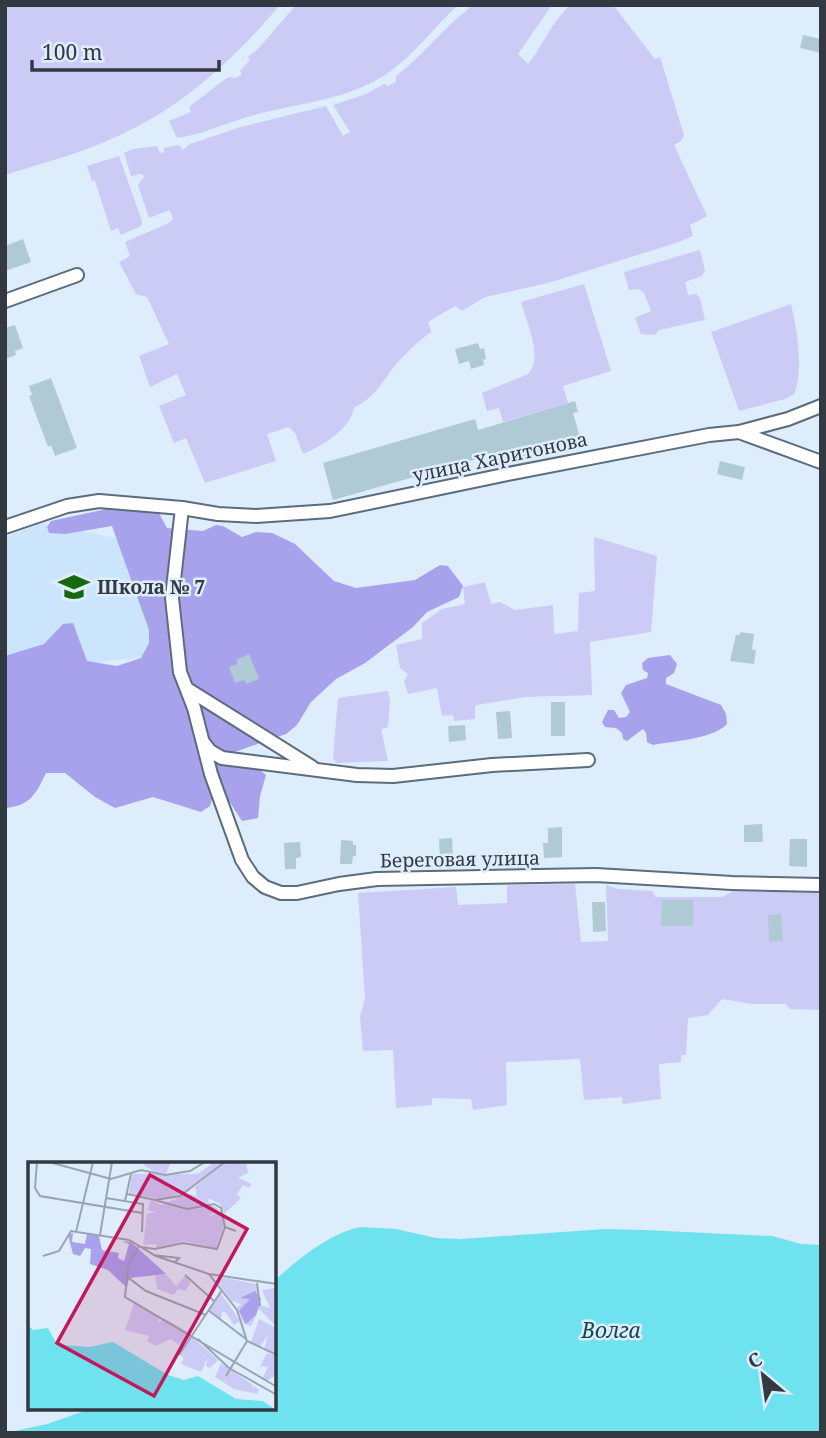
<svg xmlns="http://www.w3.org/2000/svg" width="826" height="1438" viewBox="0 0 826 1438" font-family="'Noto Serif',serif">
<rect width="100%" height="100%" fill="#ddedfc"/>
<polygon fill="#cae5fc" points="43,523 125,540 160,655 84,664 5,659 5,537"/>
<g fill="#cccbf6">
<path d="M 5,5 L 280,5 C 234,59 183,107 118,136 C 82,153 43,163 5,175 Z"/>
<path d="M 296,5 L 458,5 C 434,27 415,54 388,73 C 346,102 292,103 244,118 C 221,125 201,135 177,138 L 169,121 L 191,112 L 189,107 L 224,80 L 229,77 L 236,78 L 242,74 L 240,71 L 250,60 L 248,57 L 257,50 Z"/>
<path d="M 471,5 L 552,5 L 518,54 L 528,64 C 545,43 550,24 570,5 L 613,5 L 655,59 L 660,57 L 684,135 L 681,141 L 674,145 L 707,216 L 690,225 L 693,236 L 676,243 L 548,283 L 485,297 L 462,311 L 455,306 L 428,322 L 431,332 C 418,341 407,352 397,363 C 381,382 378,395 354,408 C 349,431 323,445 303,454 L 295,433 L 289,427 L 267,434 L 276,461 L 205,483 L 186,438 L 174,443 L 159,406 L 186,395 L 177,374 L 150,387 L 139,356 L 169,344 L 147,297 L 136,294 L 119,262 L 130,256 L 125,242 L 169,223 L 173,219 L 170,210 L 149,218 L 138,185 L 144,177 L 142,174 L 131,176 L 124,153 L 133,149 L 157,146 L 160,153 L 164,152 L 164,148 L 179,145 L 183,150 L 190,144 L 241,127 L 326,106 L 343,136 L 350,132 L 333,105 L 366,94 L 384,84 L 388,86 L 396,82 L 396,76 C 418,59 435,39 455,20 C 462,14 466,12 471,5 Z"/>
<polygon points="119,156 142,221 141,226 121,235 118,228 111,231 95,181 92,181 87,166"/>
<polygon points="700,250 705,270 702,276 685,282 688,295 696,294 700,298 705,320 659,330 655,335 641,334 635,318 651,311 644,293 639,289 629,290 624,272"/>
<path d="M 584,284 L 611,371 L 563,386 L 568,403 L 503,422 L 499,408 L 487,411 L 482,393 L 528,374 C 544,357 526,322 521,302 Z"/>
<path d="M 791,304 C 797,330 804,368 794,394 L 785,399 L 739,411 L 711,332 Z"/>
<polygon points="594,537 657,556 651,632 590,642 592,695 525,697 477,705 475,706 475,719 454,721 453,715 442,716 437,688 408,694 404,681 408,674 400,668 396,645 422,639 422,623 442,609 465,604 463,587 485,582 491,604 500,602 515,610 553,605 554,634 578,631 579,593 595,591"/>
<polygon points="388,691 390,701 388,727 381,729 388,761 336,763 333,757 338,698"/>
<polygon points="575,884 581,942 608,941 606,885 618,889 653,891 655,897 722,897 733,891 815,892 821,895 821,1010 789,1009 786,1004 752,1004 722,999 708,1015 688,1018 686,1055 681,1055 681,1062 659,1064 661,1099 623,1104 622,1097 584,1100 580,1059 506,1062 507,1105 473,1110 471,1099 432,1098 432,1105 396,1108 393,1050 363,1051 360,1016 365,999 358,893 456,887 458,905 507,903 507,885"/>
</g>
<g fill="#a8a2ed">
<path d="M 116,507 L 159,513 L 167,528 L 203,531 L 216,525 L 223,526 L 242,537 L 256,532 L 272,533 L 295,544 L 334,581 L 356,588 L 415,580 L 440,565 L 448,566 L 463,586 L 459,597 L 427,612 L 413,627 L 365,663 L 336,679 L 311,702 L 297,725 L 286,734 L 229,754 L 250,762 L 266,775 L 260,796 L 258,818 L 242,821 L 229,801 L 214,792 L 210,806 L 201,812 L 153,797 L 115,808 L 95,797 L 65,773 L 46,773 C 36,794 30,806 5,808 L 5,656 L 44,644 L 63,624 L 73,623 L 87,661 L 117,666 L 141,658 L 149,643 L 149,630 L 112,526 L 65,534 L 49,533 L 47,527 L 51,521 Z"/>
<path d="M 670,655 L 677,664 L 674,673 L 666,678 L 666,684 L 721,705 L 726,714 L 727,724 C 713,739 673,741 653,745 L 647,742 L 646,733 L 643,729 L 627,741 L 623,739 L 622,733 L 616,728 L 605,727 L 602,722 L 608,710 L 614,710 L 619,718 L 626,717 L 630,712 L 621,693 L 626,685 L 647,678 L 648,673 L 643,670 L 642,663 L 648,658 Z"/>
</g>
<path fill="#6ee3ef" d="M 360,1227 L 396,1229 L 436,1238 L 461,1239 L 606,1229 L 644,1230 L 772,1236 L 801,1244 L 821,1245 L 821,1433 L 5,1433 L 47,1424 L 93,1408 L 275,1408 L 275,1280 C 299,1259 328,1234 360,1227 Z"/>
<g fill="#afcad5">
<polygon points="803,35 821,39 821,53 800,48"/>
<polygon points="23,239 31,262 5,271 5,246"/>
<polygon points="15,325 23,348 15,351 16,355 5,359 5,328"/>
<polygon points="478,343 480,349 484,348 486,359 483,360 484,365 471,369 469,361 459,364 455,349"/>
<polygon points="51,378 77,448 55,456 51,445 48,447 29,396 32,395 29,386"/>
<polygon points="575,401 578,412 573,413 581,441 501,462 498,453 333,500 323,463 475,419 478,430"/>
<polygon points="720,461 745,467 742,480 717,474"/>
<polygon points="740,632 754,634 752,649 756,650 754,664 730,661 736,635 740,635"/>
<polygon points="249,654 259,679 246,684 244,680 235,683 229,667 238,664 236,660"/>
<rect x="551" y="702" width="14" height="34"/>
<polygon points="510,711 512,738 498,739 496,712"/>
<polygon points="465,725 466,740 449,742 448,726"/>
<polygon points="762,824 763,842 744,842 744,825"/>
<polygon points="562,827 562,857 544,858 543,843 548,843 548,828"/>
<polygon points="452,838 453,859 440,860 439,839"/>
<polygon points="790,839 807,839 807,867 789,866"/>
<polygon points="341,840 353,841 353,845 356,845 356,856 353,856 352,864 340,864"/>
<polygon points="300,842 301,857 296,858 296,869 285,869 284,843"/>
<polygon points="662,900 693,900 693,926 661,926"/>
<polygon points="592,902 605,902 606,931 593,932"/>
<polygon points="781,914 783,941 769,942 768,915"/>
</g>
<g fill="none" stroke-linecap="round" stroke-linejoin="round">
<g stroke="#5b6c7c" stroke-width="16">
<g id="minor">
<polyline points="5,301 77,275"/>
<polyline points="739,432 788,419 821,406"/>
<polyline points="182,508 172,598 180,672 194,708 211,774 242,860 253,877 265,887 281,893 297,893 339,884 377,879 596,875 732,883 821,885"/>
<polyline points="5,527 67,506 99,501 182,508 218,514 256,516 330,511 508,474 709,435 739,432 821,462"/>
<polyline points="189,690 312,767"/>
<polyline points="204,743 210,751 222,758 357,775 393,776 492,765 588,760"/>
</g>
</g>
<use href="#minor" stroke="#fff" stroke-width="12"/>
</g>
<defs>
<g id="school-bare" transform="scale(2.415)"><path d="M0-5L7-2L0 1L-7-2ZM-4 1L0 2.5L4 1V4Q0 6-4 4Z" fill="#16690e" stroke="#ddedfc" stroke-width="2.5" paint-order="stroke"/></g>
</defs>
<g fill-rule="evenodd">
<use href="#school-bare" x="74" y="587"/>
</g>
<g text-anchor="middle" stroke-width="5" stroke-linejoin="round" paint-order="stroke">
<g font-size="19" fill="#323941" stroke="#ddedfc">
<text transform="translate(500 457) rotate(-12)" y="7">улица Харитонова</text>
<text transform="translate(460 859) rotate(-1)" y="7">Береговая улица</text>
</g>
<g font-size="19" font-weight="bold" fill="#323941" stroke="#ddedfc" text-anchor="start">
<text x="97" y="594">Школа № 7</text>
</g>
<g font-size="21" font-style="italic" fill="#13484d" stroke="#ddedfc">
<text x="611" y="1338">Волга</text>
</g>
</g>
<g transform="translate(28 1162)">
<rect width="248" height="248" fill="#ddedfc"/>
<path d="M 112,0 L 143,0 L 138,12 L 170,12 L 186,0 L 196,0 L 159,30 L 133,37 L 101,32 L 104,12 L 129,12 ZM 198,0 L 218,0 L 220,11 L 210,16 L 224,22 L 221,26 L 215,23 L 209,32 L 213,36 L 196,52 L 192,42 L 180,36 L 181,42 L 191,47 L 180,55 L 193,50 L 196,63 L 188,86 L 155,79 L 128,86 L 128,82 L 115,83 L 119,52 L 128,50 L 120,48 L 122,38 L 134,43 L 159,32 L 169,34 L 167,25 ZM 138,112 L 148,124 L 157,114 L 163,121 L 157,129 L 150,127 L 146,133 L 129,127 L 127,114 ZM 193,115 L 228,122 L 232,143 L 242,146 L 234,128 L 248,126 L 248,164 L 231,147 L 223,164 L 216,162 L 209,146 L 213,142 L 204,139 L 190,121 ZM 193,131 L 212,159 L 206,163 L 198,151 L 194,149 L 193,158 L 181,148 ZM 106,141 L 132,154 L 130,161 L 136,156 L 163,172 L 155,185 L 142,177 L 128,184 L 119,179 L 121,174 L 97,168 ZM 231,157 L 248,166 L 248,191 L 236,187 L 240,173 L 231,186 L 223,180 ZM 164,175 L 190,198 L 182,206 L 178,204 L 180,195 L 173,210 L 153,202 L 156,196 L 152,193 ZM 239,191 L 248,194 L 248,213 L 238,219 L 234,217 L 240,205 L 233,204 L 228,212 ZM 193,201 L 225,223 L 223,228 L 226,224 L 231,228 L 229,232 L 206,227 L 187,215 Z" fill="#cccbf6"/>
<path d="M 45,71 L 44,80 L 57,82 L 59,72 L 71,74 L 74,88 L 91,91 L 90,96 L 96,99 L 101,82 L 94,79 L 103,80 L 138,112 L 101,116 L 99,126 L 80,108 L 62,102 L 63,87 L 57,86 L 52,94 L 45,92 L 40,73 ZM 227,129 L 233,137 L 228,153 L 218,162 L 211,149 L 222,137 L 212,136 Z" fill="#a8a2ed"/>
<path d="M 0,163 L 5,168 L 20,166 L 27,179 L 37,183 L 61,185 L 85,180 L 140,213 L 156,218 L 170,214 L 208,237 L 235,239 L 248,248 L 0,248 Z" fill="#6ee3ef"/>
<path fill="none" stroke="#99a5b1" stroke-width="2" d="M 9,0 L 7,26 L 12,34 L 114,51M 21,0 L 83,17 L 113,8 L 137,13 L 162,9 L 177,0M 99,32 L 127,38 L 152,34 L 197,0M 78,36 L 115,42 L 114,70M 127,38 L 159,47 L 186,42 L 193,46 L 197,65M 97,39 L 103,12M 48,70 L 65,0M 72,73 L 84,0M 111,84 L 100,103 L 97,135 L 249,225M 113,85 L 127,87 L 155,81 L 189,87 L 197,65 L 208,69M 125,93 L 151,96 L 147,100M 15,94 L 31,89 L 43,69 L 101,78 L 128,94 L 181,112 L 209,148 L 219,179 L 249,193M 181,112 L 249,122M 157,113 L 186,139M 98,114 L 118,129 L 178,153M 229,121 L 232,144M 180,148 L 218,177M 170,177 L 201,206 L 249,233M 151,193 L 194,128M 198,214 L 219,179"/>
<path fill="#c2185b" fill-opacity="0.15" stroke="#c2185b" stroke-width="3.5" d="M 122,13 L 219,67 L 126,234 L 29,181 Z"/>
<rect width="248" height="248" fill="none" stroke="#323941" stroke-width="3.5"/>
</g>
<rect width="826" height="1438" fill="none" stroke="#323941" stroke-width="14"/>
<g transform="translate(763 1375) rotate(331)" stroke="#ddedfc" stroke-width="5" paint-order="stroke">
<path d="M0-5L12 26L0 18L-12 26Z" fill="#323941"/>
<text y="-10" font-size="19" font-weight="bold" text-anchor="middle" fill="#323941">С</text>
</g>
<path d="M32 60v10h187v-10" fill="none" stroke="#323941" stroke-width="3.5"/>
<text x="42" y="60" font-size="21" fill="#323941" stroke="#ddedfc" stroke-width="5" paint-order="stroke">100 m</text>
</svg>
